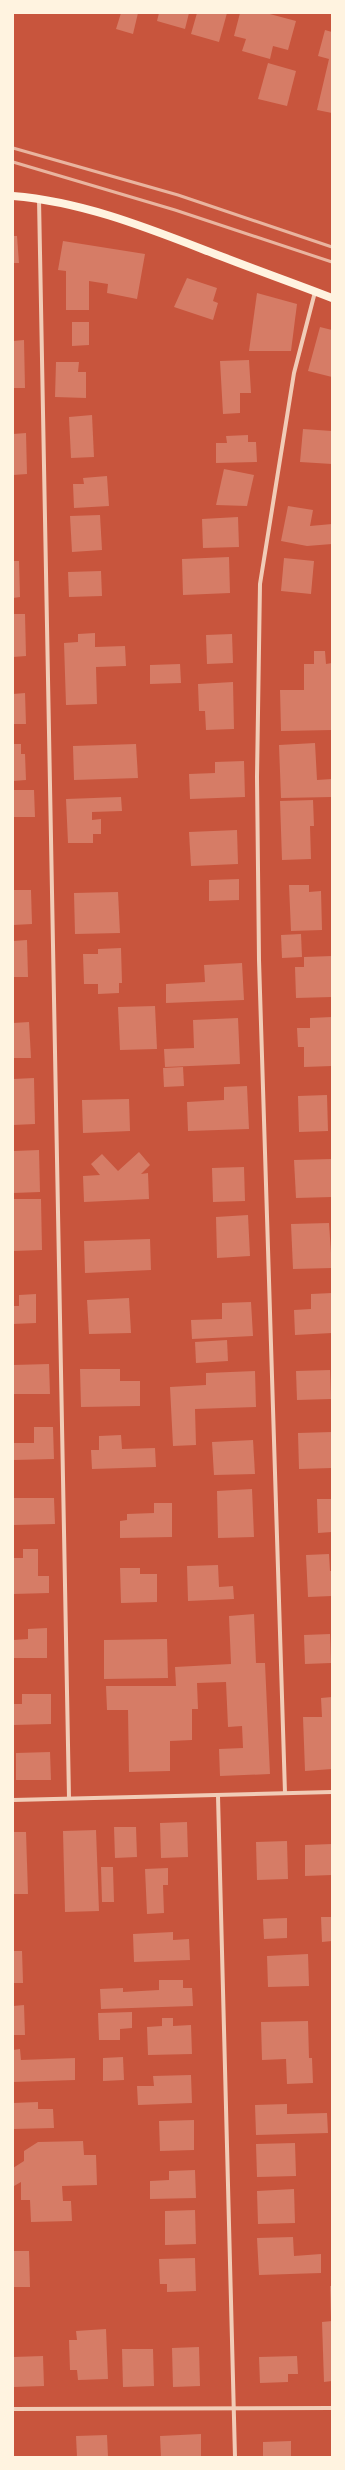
<svg xmlns="http://www.w3.org/2000/svg" width="345" height="2470" viewBox="0 0 345 2470" font-family="'DejaVu Sans',sans-serif">
<rect width="100%" height="100%" fill="#c8553d"/>
<g fill="#d67c66">
<polygon points="121,13 138,13 133,34 116,29"/>
<polygon points="159,13 189,13 185,29 157,21"/>
<polygon points="197,13 227,13 219,42 191,34"/>
<polygon points="240,13 266,13 296,21 288,50 273,46 270,59 242,51 246,39 234,36"/>
<polygon points="325,30 332,32 332,113 317,110 329,59 318,56"/>
<polygon points="268,63 296,71 287,106 258,99"/>
<polygon points="13,236 17,236 19,263 13,263"/>
<polygon points="63,241 145,254 137,299 107,293 108,284 89,281 89,310 66,310 66,271 58,270"/>
<polygon points="187,278 217,288 213,301 218,303 213,320 174,307"/>
<polygon points="257,293 297,304 291,351 249,351"/>
<polygon points="72,322 89,322 89,345 72,346"/>
<polygon points="320,327 332,330 332,377 308,371"/>
<polygon points="24,340 25,388 13,388 13,341"/>
<polygon points="249,360 251,393 240,393 240,413 223,414 220,361"/>
<polygon points="56,362 79,362 78,372 86,372 86,398 55,397"/>
<polygon points="92,415 94,457 71,458 69,417"/>
<polygon points="303,429 332,431 332,464 300,462"/>
<polygon points="26,433 27,474 13,475 13,434"/>
<polygon points="248,435 248,442 256,442 257,462 216,463 216,443 227,443 226,436"/>
<polygon points="224,469 254,475 247,506 216,505"/>
<polygon points="107,476 109,506 74,508 73,484 84,484 83,478"/>
<polygon points="288,506 313,510 310,526 332,524 332,544 307,546 281,541"/>
<polygon points="100,515 102,550 72,552 70,516"/>
<polygon points="238,517 239,547 203,548 202,519"/>
<polygon points="229,557 230,593 183,595 182,559"/>
<polygon points="284,558 314,561 311,594 281,591"/>
<polygon points="13,561 19,561 20,597 13,598"/>
<polygon points="101,571 102,596 69,597 68,572"/>
<polygon points="13,614 25,614 26,656 13,657"/>
<polygon points="95,633 95,647 125,646 126,666 96,667 97,704 66,705 64,643 78,642 78,634"/>
<polygon points="232,634 233,663 207,664 206,635"/>
<polygon points="314,651 325,651 326,664 332,663 332,730 281,731 280,690 304,690 304,664 314,664"/>
<polygon points="180,664 181,683 150,684 150,665"/>
<polygon points="233,682 234,729 206,730 205,711 199,711 198,684"/>
<polygon points="25,693 26,724 13,724 13,694"/>
<polygon points="315,743 317,780 332,779 332,797 281,798 279,745"/>
<polygon points="13,744 21,744 21,754 25,754 26,780 13,781"/>
<polygon points="136,744 138,778 74,780 73,746"/>
<polygon points="244,761 245,797 190,799 189,774 215,773 215,762"/>
<polygon points="13,790 34,790 35,817 13,817"/>
<polygon points="121,797 122,811 92,812 92,820 101,819 101,834 93,834 93,843 68,843 66,799"/>
<polygon points="313,800 314,826 310,826 311,859 282,860 280,801"/>
<polygon points="237,830 238,864 191,866 189,832"/>
<polygon points="239,879 239,900 209,901 209,880"/>
<polygon points="289,885 309,885 309,892 321,891 322,930 291,931"/>
<polygon points="13,890 31,890 32,924 13,925"/>
<polygon points="118,892 120,933 75,934 74,893"/>
<polygon points="301,934 302,957 282,958 281,935"/>
<polygon points="27,940 28,977 13,977 13,941"/>
<polygon points="121,948 122,983 119,983 119,993 98,994 98,984 84,984 83,954 98,954 98,949"/>
<polygon points="332,956 332,997 296,998 295,967 304,967 304,957"/>
<polygon points="242,963 244,1000 166,1003 166,984 205,982 204,965"/>
<polygon points="155,1006 157,1049 120,1050 118,1007"/>
<polygon points="332,1017 332,1066 304,1067 304,1047 298,1047 297,1028 310,1028 310,1018"/>
<polygon points="238,1018 240,1064 165,1067 164,1049 194,1048 193,1020"/>
<polygon points="29,1022 31,1058 13,1058 13,1023"/>
<polygon points="183,1067 184,1086 164,1087 163,1068"/>
<polygon points="34,1078 35,1124 13,1125 13,1079"/>
<polygon points="247,1086 249,1129 188,1131 187,1102 224,1100 224,1087"/>
<polygon points="327,1095 328,1131 299,1132 298,1096"/>
<polygon points="129,1099 130,1131 83,1133 82,1100"/>
<polygon points="39,1150 40,1192 13,1193 14,1151"/>
<polygon points="139,1152 150,1165 141,1174 148,1173 149,1199 84,1202 83,1176 100,1175 91,1164 102,1154 118,1171"/>
<polygon points="332,1159 332,1197 296,1198 294,1160"/>
<polygon points="244,1167 245,1201 213,1202 212,1168"/>
<polygon points="13,1199 41,1199 42,1250 13,1251"/>
<polygon points="248,1215 250,1256 217,1258 216,1217"/>
<polygon points="329,1223 332,1268 293,1269 291,1224"/>
<polygon points="150,1239 151,1270 85,1273 84,1241"/>
<polygon points="332,1293 332,1333 295,1335 294,1310 311,1309 311,1294"/>
<polygon points="36,1294 36,1323 13,1324 13,1306 19,1306 19,1295"/>
<polygon points="129,1298 131,1333 89,1334 87,1300"/>
<polygon points="251,1302 253,1336 192,1339 191,1320 222,1319 222,1303"/>
<polygon points="227,1340 228,1361 196,1363 195,1342"/>
<polygon points="49,1364 50,1394 13,1394 13,1365"/>
<polygon points="80,1369 120,1369 120,1381 140,1381 140,1406 81,1407"/>
<polygon points="330,1370 331,1399 297,1400 296,1371"/>
<polygon points="255,1371 256,1407 195,1409 196,1445 173,1446 170,1387 206,1385 206,1373"/>
<polygon points="34,1427 53,1427 54,1459 13,1460 13,1443 34,1443"/>
<polygon points="332,1432 332,1468 299,1469 298,1433"/>
<polygon points="121,1435 122,1449 155,1448 156,1467 92,1469 91,1450 99,1450 99,1436"/>
<polygon points="253,1440 255,1474 214,1475 212,1442"/>
<polygon points="252,1489 254,1537 218,1538 217,1491"/>
<polygon points="13,1498 54,1498 55,1524 13,1525"/>
<polygon points="317,1499 332,1499 332,1532 318,1533"/>
<polygon points="154,1503 172,1503 172,1537 120,1538 120,1521 127,1520 127,1514 154,1513"/>
<polygon points="23,1549 38,1549 38,1576 49,1576 49,1593 13,1594 13,1558 23,1558"/>
<polygon points="329,1554 330,1571 332,1571 332,1596 308,1597 306,1555"/>
<polygon points="218,1565 219,1587 233,1586 234,1599 188,1601 187,1566"/>
<polygon points="120,1568 140,1568 140,1574 157,1574 157,1602 121,1603"/>
<polygon points="254,1614 256,1663 265,1663 270,1774 220,1776 219,1749 243,1748 242,1726 228,1727 226,1682 197,1683 198,1709 192,1709 192,1740 170,1741 170,1771 129,1772 128,1710 107,1710 106,1686 176,1686 175,1667 231,1664 229,1616"/>
<polygon points="47,1628 47,1658 13,1658 13,1640 28,1639 28,1629"/>
<polygon points="330,1634 331,1663 305,1664 304,1635"/>
<polygon points="167,1639 168,1678 104,1679 104,1640"/>
<polygon points="22,1694 51,1694 51,1724 13,1725 13,1704 22,1704"/>
<polygon points="332,1697 332,1769 305,1771 303,1717 322,1717 321,1698"/>
<polygon points="50,1752 51,1780 16,1780 16,1753"/>
<polygon points="187,1822 188,1857 161,1858 160,1823"/>
<polygon points="114,1827 136,1827 137,1857 115,1858"/>
<polygon points="96,1830 99,1911 65,1912 63,1831"/>
<polygon points="13,1832 26,1832 28,1894 13,1894"/>
<polygon points="287,1841 288,1879 257,1880 256,1842"/>
<polygon points="332,1844 332,1875 305,1876 305,1845"/>
<polygon points="101,1867 113,1867 114,1902 102,1902"/>
<polygon points="168,1868 168,1885 163,1885 164,1913 147,1914 145,1869"/>
<polygon points="321,1917 332,1917 332,1941 322,1942"/>
<polygon points="287,1918 287,1938 264,1939 263,1919"/>
<polygon points="173,1932 173,1940 189,1939 190,1960 134,1962 133,1934"/>
<polygon points="13,1951 22,1951 23,1983 13,1983"/>
<polygon points="308,1954 309,1986 268,1987 267,1956"/>
<polygon points="159,1980 183,1980 183,1988 192,1988 193,2006 101,2009 100,1989 123,1988 123,1992 159,1990"/>
<polygon points="24,2005 25,2035 13,2035 13,2006"/>
<polygon points="132,2012 132,2028 120,2029 120,2040 99,2040 98,2013"/>
<polygon points="162,2018 173,2018 173,2026 191,2025 192,2054 148,2055 147,2027 162,2026"/>
<polygon points="308,2021 309,2058 312,2058 313,2083 287,2084 286,2059 262,2060 261,2022"/>
<polygon points="20,2049 21,2060 75,2058 75,2080 13,2082 13,2050"/>
<polygon points="123,2057 124,2080 103,2081 103,2058"/>
<polygon points="191,2075 192,2103 138,2105 137,2086 154,2086 153,2076"/>
<polygon points="38,2102 38,2109 53,2109 54,2128 13,2129 13,2103"/>
<polygon points="287,2104 287,2114 327,2113 328,2133 256,2135 255,2105"/>
<polygon points="194,2120 194,2150 160,2151 159,2121"/>
<polygon points="83,2141 84,2155 96,2155 97,2185 62,2186 63,2201 71,2201 72,2221 31,2222 30,2200 21,2200 21,2182 14,2186 13,2185 13,2168 24,2161 24,2151 38,2142"/>
<polygon points="295,2143 296,2176 257,2177 256,2144"/>
<polygon points="195,2170 196,2198 150,2199 150,2181 169,2180 169,2171"/>
<polygon points="294,2189 295,2223 258,2224 257,2191"/>
<polygon points="195,2210 196,2244 165,2245 165,2211"/>
<polygon points="293,2237 294,2256 321,2254 321,2273 259,2275 257,2238"/>
<polygon points="13,2251 29,2251 30,2287 13,2287"/>
<polygon points="195,2258 196,2291 167,2292 167,2284 160,2284 159,2259"/>
<polygon points="330,2286 332,2286 332,2318 331,2318"/>
<polygon points="332,2321 332,2381 324,2382 322,2322"/>
<polygon points="106,2329 108,2379 78,2380 77,2370 70,2370 69,2340 77,2340 76,2331"/>
<polygon points="199,2347 200,2386 173,2387 172,2348"/>
<polygon points="122,2349 153,2349 154,2386 123,2387"/>
<polygon points="43,2356 44,2386 13,2387 13,2357"/>
<polygon points="297,2356 298,2374 288,2374 288,2382 260,2383 259,2357"/>
<polygon points="201,2434 201,2457 161,2457 160,2436"/>
<polygon points="107,2435 108,2457 77,2457 76,2436"/>
<polygon points="291,2441 291,2457 263,2457 263,2442"/>
</g>
<g fill="none" stroke-linecap="round" stroke-linejoin="round">
<g stroke="#f1ccb7" stroke-width="4">
<polyline points="39,199 69,1798"/>
<polyline points="285,1793 259,960 257,777 260,584 294,373 315,292"/>
<polyline points="218,1796 235,2457"/>
<polyline points="13,1800 332,1792"/>
<polyline points="13,2409 332,2408"/>
</g>
<path stroke="#fff3e0" stroke-width="8" d="M 13,196 C 87,202 155,231 223,257 C 259,271 296,284 332,298"/>
<g stroke="#e9b49f" stroke-width="3">
<polyline points="13,148 178,195 332,247"/>
<polyline points="13,162 175,210 332,262"/>
</g>
</g>
<rect width="345" height="2470" fill="none" stroke="#fff3e0" stroke-width="28"/>
</svg>
